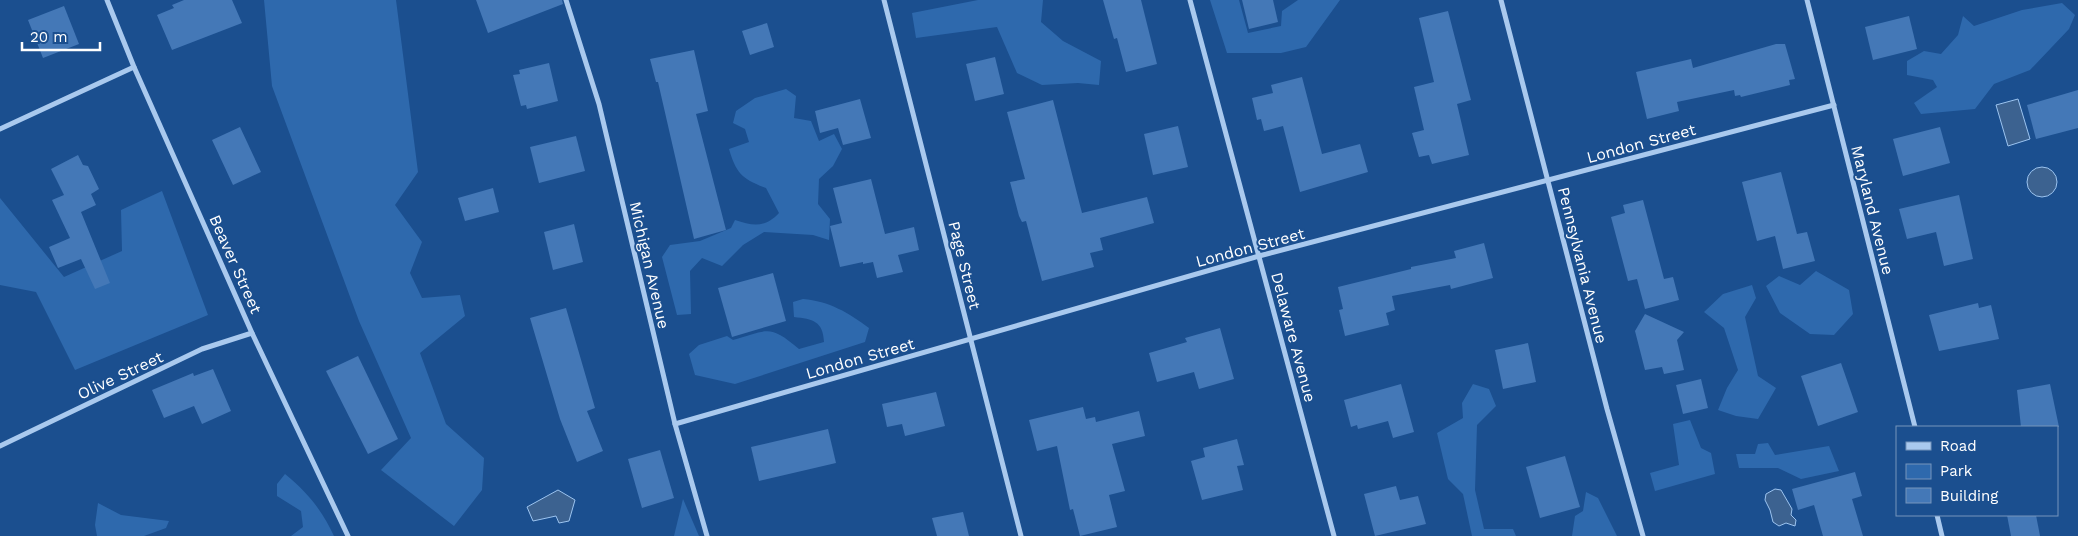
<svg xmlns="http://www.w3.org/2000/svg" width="2078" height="536" viewBox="0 0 2078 536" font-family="'Work Sans',sans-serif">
<rect width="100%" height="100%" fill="#1b4f8f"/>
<g fill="#2e69ad">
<polygon points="264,0 396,0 418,172 395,205 422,242 410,273 422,298 460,295 465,316 420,353 446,424 484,458 482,490 454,526 381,470 411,438 359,321 272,86"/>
<polygon points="978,0 1043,0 1041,22 1063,41 1101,61 1099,85 1078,83 1042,85 1017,73 997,27 916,38 912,13"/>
<polygon points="1210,0 1239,0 1248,33 1281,26 1282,11 1298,0 1340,0 1306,47 1281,53 1227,53"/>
<polygon points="2062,3 2075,15 2069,29 2030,70 1994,84 1975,109 1921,114 1914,103 1937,87 1933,80 1907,75 1907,61 1924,51 1941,54 1958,35 1963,16 1974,26 2022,10"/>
<path d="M 786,89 L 796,96 L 794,118 L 811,121 L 819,141 L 834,134 L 842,149 L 833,166 L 819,179 L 818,204 L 830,219 L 829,240 L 813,235 L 764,232 L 743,245 L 722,266 L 702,258 L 690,271 L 691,314 L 677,315 L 662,257 L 670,245 L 700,241 L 731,228 L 735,220 C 753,226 765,228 779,213 L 766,188 C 742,179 736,173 729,149 L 749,142 L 745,129 L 733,123 L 736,111 L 755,98 Z"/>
<polygon points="162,191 208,315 75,370 36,292 0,285 0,198 64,277 122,251 121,210"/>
<polygon points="1816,271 1849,290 1853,314 1834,335 1810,334 1780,313 1766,286 1779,276 1800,285"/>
<polygon points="1752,285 1756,298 1745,317 1758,376 1776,388 1758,419 1736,416 1718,410 1727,388 1738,370 1724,328 1704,312 1723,294"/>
<path d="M 803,299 C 829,301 849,313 869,328 L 865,342 L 735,384 L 695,375 L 689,354 L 699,345 L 727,336 L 733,340 C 769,330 769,324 799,349 L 824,342 C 823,321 813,319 794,317 L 793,302 Z"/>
<polygon points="1473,384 1489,389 1496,406 1477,425 1475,490 1484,529 1513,529 1516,536 1472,536 1463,494 1448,479 1437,433 1463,418 1462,403"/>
<polygon points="1690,420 1701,448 1711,453 1715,474 1655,491 1650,473 1679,465 1673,424"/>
<polygon points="1768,443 1775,455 1829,446 1839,471 1801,479 1778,468 1739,468 1736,454 1755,454 1758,444"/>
<path d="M 285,474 C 307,492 322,510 334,536 L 291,536 L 303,527 L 301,511 L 277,496 L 277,484 Z"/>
<polygon points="1586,492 1598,498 1617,536 1572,536 1575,516 1583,511"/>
<polygon points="683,499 699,536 674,536"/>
<polygon points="98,503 121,515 169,521 166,528 144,536 97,536 95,525"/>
</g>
<g fill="#3c6290" stroke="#9cc4f0">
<polygon points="2018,99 2030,139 2008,146 1996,105"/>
<circle cx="2042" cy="182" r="15"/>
<polygon points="1775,489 1781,490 1792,509 1791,515 1796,520 1795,526 1786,523 1779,526 1773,522 1770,510 1765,500 1766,494"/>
<polygon points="558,490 575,500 569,521 559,523 556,516 533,521 527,507"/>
</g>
<g fill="#4478b7">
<polygon points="184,0 232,0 242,23 172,50 157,15 174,8 172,5"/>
<polygon points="476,0 562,0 563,4 488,33"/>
<polygon points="1103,0 1141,0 1157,64 1126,72 1117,38 1114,39"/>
<polygon points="1242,0 1273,0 1278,22 1249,29"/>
<polygon points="64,6 79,44 43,58 28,20"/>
<polygon points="1448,11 1471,100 1457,104 1469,155 1432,164 1429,155 1419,157 1412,133 1424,130 1414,87 1434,82 1419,18"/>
<polygon points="1909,16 1917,49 1873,60 1865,27"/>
<polygon points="767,23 774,47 750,55 742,31"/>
<polygon points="1776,44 1785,44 1795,79 1789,80 1790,85 1741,97 1740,95 1735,96 1734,90 1677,102 1679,111 1647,119 1636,72 1691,59 1693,68"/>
<polygon points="694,50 708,111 696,114 726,230 694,239 658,82 656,82 650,59"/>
<polygon points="995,57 1004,94 975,101 966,64"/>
<polygon points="549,63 558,101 527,109 526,105 521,106 513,75 520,74 519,70"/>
<polygon points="1302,77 1322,154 1360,144 1368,172 1300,192 1283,126 1264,131 1261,119 1257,120 1252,98 1273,93 1271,85"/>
<polygon points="2078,90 2078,128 2036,139 2027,105"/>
<polygon points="860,99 871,138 843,145 838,128 820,133 815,111"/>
<polygon points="1053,100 1082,213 1147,197 1154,223 1100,238 1103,250 1090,253 1094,267 1042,281 1026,221 1022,222 1019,216 1010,182 1025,179 1007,112"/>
<polygon points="1178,126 1188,167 1153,175 1144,134"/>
<polygon points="240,127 261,172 233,185 212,140"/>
<polygon points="1940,127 1950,163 1903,176 1893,139"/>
<polygon points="576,136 585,171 539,183 530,147"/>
<polygon points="78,155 83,165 88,166 99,189 91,194 96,205 81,212 110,283 95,289 81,259 58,268 49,247 70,238 52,200 64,195 51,169"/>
<polygon points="1781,172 1797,234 1807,232 1815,261 1783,269 1775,236 1757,241 1742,182"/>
<polygon points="871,179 885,234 914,227 919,250 898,255 903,272 877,278 873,262 863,264 863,262 840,267 830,226 842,223 833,188"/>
<polygon points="493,188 499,212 465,221 458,198"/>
<polygon points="1959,195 1973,259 1944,266 1936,232 1907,239 1899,209"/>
<polygon points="1643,200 1664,279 1673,277 1679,300 1645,309 1637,279 1628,281 1611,217 1625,213 1623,205"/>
<polygon points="574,224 583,262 553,270 544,232"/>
<polygon points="1484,243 1493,278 1451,289 1450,285 1392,296 1395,310 1386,313 1389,325 1345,336 1339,310 1343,309 1338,287 1411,269 1411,267 1456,258 1454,251"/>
<polygon points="773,273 786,321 732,337 718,288"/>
<polygon points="1978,303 1979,308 1991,305 1999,339 1939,351 1929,315"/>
<polygon points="566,308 595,408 587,411 603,451 577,462 560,419 530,318"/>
<polygon points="1645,314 1684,332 1677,340 1684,370 1664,374 1662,367 1645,370 1635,331"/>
<polygon points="1220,328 1234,379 1199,389 1194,372 1157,382 1149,353 1187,342 1185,338"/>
<polygon points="1528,343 1536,382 1503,389 1495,350"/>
<polygon points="358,356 398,439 368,454 326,371"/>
<polygon points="1841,363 1858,412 1818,426 1801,376"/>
<polygon points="213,369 231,411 202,424 194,406 164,418 152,390 193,373 194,376"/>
<polygon points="1701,379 1708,408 1683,414 1676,385"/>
<polygon points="1401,384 1414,432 1393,438 1388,421 1358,429 1357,425 1351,427 1344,400"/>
<polygon points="2050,384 2059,427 2021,427 2017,390"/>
<polygon points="936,392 945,426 905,436 902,424 887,427 882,404"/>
<polygon points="1083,407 1086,419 1095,417 1096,422 1139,411 1145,436 1112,444 1125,491 1109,495 1117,527 1080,536 1073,509 1070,510 1057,446 1037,451 1029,420"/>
<polygon points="828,429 836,463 759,481 751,447"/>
<polygon points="1237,439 1244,465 1237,466 1243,490 1202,500 1191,461 1205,457 1203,448"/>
<polygon points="660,450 674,498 642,508 628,459"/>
<polygon points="1565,456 1580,507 1540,518 1526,467"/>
<polygon points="1855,472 1862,496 1852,499 1863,536 1823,536 1814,505 1798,510 1792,489"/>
<polygon points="1396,486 1400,500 1418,496 1426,524 1375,536 1364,494"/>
<polygon points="963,512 969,536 937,536 932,518"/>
<polygon points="2007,515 2036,515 2040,536 2011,536"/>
</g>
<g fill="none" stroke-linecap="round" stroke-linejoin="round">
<g stroke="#a9c9ee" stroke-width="5">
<polyline points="107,0 134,67 252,333 348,536"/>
<polyline points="566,0 599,104 675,424 707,536"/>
<polyline points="884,0 1021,536"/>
<polyline points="1190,0 1334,536"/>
<polyline points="1501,0 1607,409 1643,536"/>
<polyline points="1807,0 1915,427"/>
<polyline points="0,129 134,67"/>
<polyline points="675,424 1259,256 1834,105"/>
<polyline points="0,446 202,349 252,333"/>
<polyline points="1937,515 1942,536"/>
</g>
</g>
<g text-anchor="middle" stroke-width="4" stroke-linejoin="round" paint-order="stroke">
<g font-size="16" fill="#fff" stroke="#1b4f8f">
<text transform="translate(1641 143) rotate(-15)" y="6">London Street</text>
<text transform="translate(1873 210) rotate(76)" y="6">Maryland Avenue</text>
<text transform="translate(1250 247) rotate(-15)" y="6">London Street</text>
<text transform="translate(236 264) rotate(66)" y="6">Beaver Street</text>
<text transform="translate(650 265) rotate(77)" y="6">Michigan Avenue</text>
<text transform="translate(965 265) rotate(76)" y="6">Page Street</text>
<text transform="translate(1583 265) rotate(76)" y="6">Pennsylvania Avenue</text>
<text transform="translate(1294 337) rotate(75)" y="6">Delaware Avenue</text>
<text transform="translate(860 358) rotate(-16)" y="6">London Street</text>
<text transform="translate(120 375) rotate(-25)" y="6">Olive Street</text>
</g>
</g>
<rect x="1896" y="426" width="162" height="90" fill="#1b4f8f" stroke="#7695bc"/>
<rect x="1906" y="442" width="25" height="8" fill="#a9c9ee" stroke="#7695bc"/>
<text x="1940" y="451" font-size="15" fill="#ffffff">Road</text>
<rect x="1906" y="464" width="25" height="15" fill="#2e69ad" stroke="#7695bc"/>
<text x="1940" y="476" font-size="15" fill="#ffffff">Park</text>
<rect x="1906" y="488" width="25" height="15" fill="#4478b7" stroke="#7695bc"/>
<text x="1940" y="501" font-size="15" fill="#ffffff">Building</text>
<path d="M22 42v8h78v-8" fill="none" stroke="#ffffff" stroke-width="2.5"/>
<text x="30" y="42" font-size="15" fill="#ffffff" stroke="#1b4f8f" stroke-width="4" paint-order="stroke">20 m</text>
</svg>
